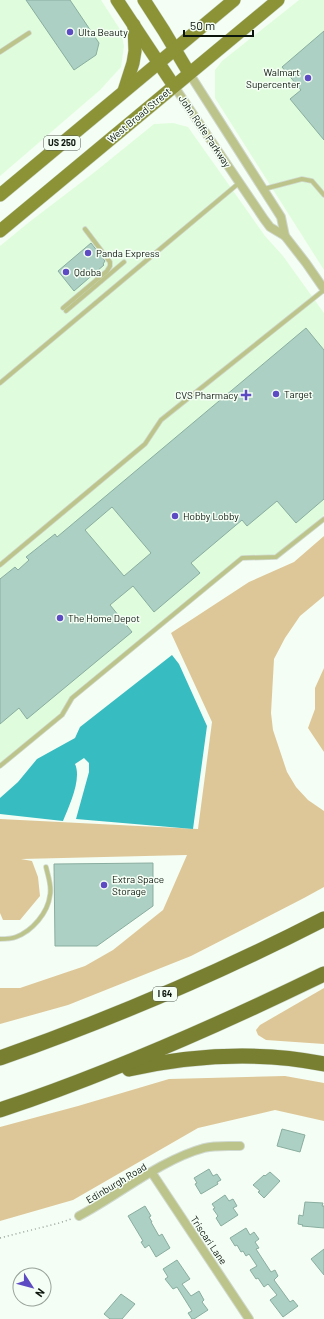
<svg xmlns="http://www.w3.org/2000/svg" width="324" height="1319" viewBox="0 0 324 1319" font-family="Barlow,sans-serif">
<rect width="100%" height="100%" fill="#f5fef4"/>
<g fill="#dffddc">
<polygon points="0,0 101,0 121,31 124,46 121,67 100,90 0,176"/>
<polygon points="299,0 324,0 324,270 215,98 215,70 222,61"/>
<polygon points="173,123 188,127 265,236 283,256 324,313 324,515 276,557 242,558 72,698 62,715 0,766 0,246 28,223 96,171 154,124"/>
</g>
<g fill="#ddc798">
<polygon points="324,536 324,596 300,616 285,638 274,659 271,713 273,730 287,772 296,787 308,800 324,811 324,887 304,898 191,956 68,1005 0,1024 0,988 20,988 85,966 113,950 163,910 187,855 21,859 32,861 38,877 40,896 20,920 3,920 0,913 0,819 198,829 212,722 171,633 249,582 294,562"/>
<polygon points="324,668 324,752 308,728 315,709 315,688"/>
<polygon points="324,988 324,1044 266,1040 258,1035 256,1030 260,1025"/>
<polygon points="285,1076 324,1083 324,1121 275,1110 198,1128 73,1200 0,1221 0,1127 78,1106 169,1079"/>
</g>
<path fill="#37bcc1" d="M 172,655 L 179,664 L 207,726 L 193,829 L 76,819 L 89,772 L 89,763 L 84,758 L 75,764 C 82,779 69,806 63,821 L 0,814 L 0,798 L 18,782 L 37,759 L 75,738 L 80,727 Z"/>
<g fill="#acd1c4" stroke="#89ada0" fill-rule="evenodd">
<polygon points="26,0 70,0 99,43 96,55 74,70"/>
<polygon points="324,31 324,140 290,99 301,90 282,67"/>
<polygon points="91,243 105,261 103,264 104,265 74,291 58,271"/>
<path d="M 306,328 L 324,350 L 324,499 L 296,523 L 277,501 L 247,526 L 242,520 L 191,563 L 200,573 L 154,612 L 133,586 L 110,605 L 132,632 L 27,719 L 19,708 L 0,724 L 0,579 L 15,567 L 18,570 L 29,560 L 26,557 L 55,534 L 57,537 ZM 112,507 L 151,553 L 124,576 L 85,530 Z"/>
<polygon points="153,863 153,906 97,946 55,946 54,864"/>
<polygon points="282,1129 305,1135 300,1152 277,1146"/>
<polygon points="209,1169 213,1176 217,1174 221,1180 217,1182 218,1184 201,1194 195,1184 197,1183 194,1178"/>
<polygon points="270,1172 280,1181 264,1198 258,1192 260,1191 253,1185 264,1175 265,1176"/>
<polygon points="225,1195 229,1201 233,1199 237,1206 233,1208 238,1215 221,1226 216,1218 218,1216 213,1209 215,1208 212,1204"/>
<polygon points="305,1202 323,1203 322,1206 324,1206 324,1228 302,1226 303,1225 298,1224 299,1215 303,1216"/>
<polygon points="145,1206 151,1216 149,1217 152,1222 151,1222 159,1236 162,1234 170,1248 156,1257 149,1245 145,1248 141,1242 143,1241 128,1216"/>
<polygon points="246,1228 250,1235 254,1232 259,1239 255,1242 259,1248 256,1249 271,1272 275,1270 278,1276 274,1280 290,1302 293,1300 298,1306 283,1317 270,1300 277,1295 268,1284 264,1287 258,1278 256,1279 250,1270 257,1266 249,1254 246,1256 243,1251 241,1252 237,1245 235,1246 230,1238"/>
<polygon points="324,1249 324,1275 311,1259"/>
<polygon points="177,1260 190,1279 182,1284 191,1296 199,1291 204,1300 202,1302 208,1310 194,1319 192,1319 188,1313 192,1311 177,1287 173,1289 165,1279 168,1277 163,1269"/>
<polygon points="121,1294 135,1304 122,1319 110,1319 104,1314"/>
</g>
<g fill="none" stroke-linecap="round" stroke-linejoin="round">
<g stroke="#d0d9cf" stroke-width="5.5">
<g id="service">
<polyline points="0,52 29,33"/>
<polyline points="264,189 302,179 312,181 324,195"/>
<polyline points="63,308 107,271 110,266 110,262 85,229"/>
<polyline points="66,311 124,262"/>
<polyline points="0,383 239,183"/>
<polyline points="0,565 145,444 161,420 324,290"/>
<polyline points="0,766 62,715 72,698 242,558 276,557 324,519"/>
<path d="M 0,939 C 5,939 11,939 16,937 C 32,931 48,913 50,895 C 52,886 48,876 46,867"/>
</g>
</g>
<g stroke="#d0d9cf" stroke-width="10">
<g id="minor">
<polyline points="189,73 281,217 285,236"/>
<polyline points="174,86 264,219 270,227 285,236 306,263 324,289"/>
<polyline points="152,1173 249,1319"/>
<path d="M 79,1216 C 119,1195 160,1160 204,1148 C 216,1145 228,1146 240,1146"/>
</g>
</g>
<g stroke="#d0d9cf" stroke-width="14">
<g id="primary">
<polyline points="117,0 174,86"/>
<polyline points="144,0 164,31 189,73"/>
<polyline points="124,91 133,63 135,51 134,25"/>
<polyline points="0,195 234,0"/>
<polyline points="0,231 278,0"/>
</g>
</g>
<g stroke="#d0d9cf" stroke-width="16">
<g id="motorway">
<path d="M 0,1058 C 111,1019 219,973 324,919"/>
<path d="M 129,1069 C 193,1055 259,1051 324,1064"/>
<path d="M 0,1110 C 111,1073 219,1025 324,974"/>
</g>
</g>
<polyline stroke="#97a096" stroke-width="1.5" stroke-dasharray="1 3" stroke-linecap="butt" points="0,1238 59,1223 71,1219"/>
<use href="#service" stroke="#bdc48b" stroke-width="4"/>
<use href="#minor" stroke="#bdc48b" stroke-width="8"/>
<use href="#primary" stroke="#8b9336" stroke-width="13"/>
<use href="#motorway" stroke="#787f31" stroke-width="15"/>
</g>
<g fill="#5d4bc3" stroke="#f5fef4" stroke-width="1.5">
<circle cx="70" cy="32" r="4"/>
<circle cx="308" cy="78" r="4"/>
<circle cx="88" cy="253" r="4"/>
<circle cx="66" cy="272" r="4"/>
<circle cx="276" cy="394" r="4"/>
<path d="M244 389h4v4h4v4h-4v4h-4v-4h-4v-4h4z"/>
<circle cx="175" cy="516" r="4"/>
<circle cx="60" cy="618" r="4"/>
<circle cx="104" cy="885" r="4"/>
</g>
<g text-anchor="middle" stroke-width="3" stroke-linejoin="round" paint-order="stroke">
<g fill="#f5fef4" stroke="#525b52" stroke-width="1">
<rect x="44" y="136" width="36" height="14" rx="3"/>
<rect x="153" y="987" width="24" height="14" rx="3"/>
</g>
<g font-size="9" font-weight="bold" fill="#0c150c">
<text x="62" y="146">US 250</text>
<text x="165" y="997">I 64</text>
</g>
<g font-size="10" fill="#0c150c" stroke="#f5fef4" text-anchor="start">
<text x="78" y="36">Ulta Beauty</text>
<text x="300" y="76" text-anchor="end">Walmart<tspan x="300" dy="12">Supercenter</tspan></text>
<text x="96" y="257">Panda Express</text>
<text x="74" y="276">Qdoba</text>
<text x="284" y="398">Target</text>
<text x="238" y="399" text-anchor="end">CVS Pharmacy</text>
<text x="183" y="520">Hobby Lobby</text>
<text x="68" y="622">The Home Depot</text>
<text x="112" y="883">Extra Space<tspan x="112" dy="12">Storage</tspan></text>
</g>
<g font-size="10" fill="#0c150c" stroke="#f5fef4">
<text transform="translate(139 115) rotate(-40)" y="4">West Broad Street</text>
<text transform="translate(205 131) rotate(56)" y="4">John Rolfe Parkway</text>
<text transform="translate(116 1183) rotate(-31)" y="4">Edinburgh Road</text>
<text transform="translate(209 1240) rotate(56)" y="4">Triscari Lane</text>
</g>
</g>
<g transform="translate(32 1287) rotate(126)"><circle r="19" fill="#f5fef4" stroke="#98a197"/>
<path d="M0-3L7 15L0 10L-7 15Z" fill="#5d4bc3"/>
<text y="-6" font-size="11" font-weight="bold" text-anchor="middle" fill="#0c150c">N</text>
</g>
<path d="M184 30v6h69v-6" fill="none" stroke="#0c150c" stroke-width="2"/>
<text x="190" y="30" font-size="12" fill="#0c150c" stroke="#f5fef4" stroke-width="3" paint-order="stroke">50 m</text>
</svg>
